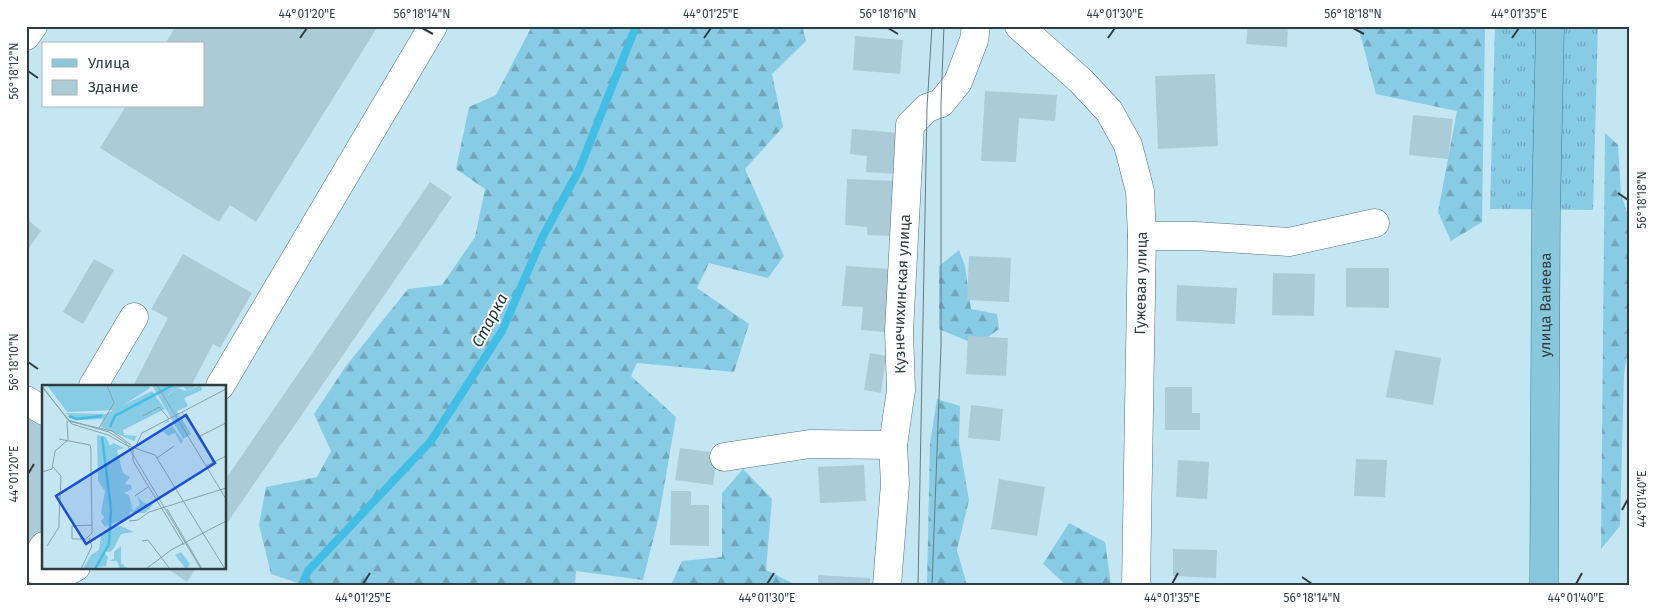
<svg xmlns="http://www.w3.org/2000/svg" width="1656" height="611" viewBox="0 0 1656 611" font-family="'Fira Sans',sans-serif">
<defs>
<pattern id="grass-tufts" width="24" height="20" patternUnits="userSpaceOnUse" patternTransform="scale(1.25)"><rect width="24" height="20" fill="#88cbe4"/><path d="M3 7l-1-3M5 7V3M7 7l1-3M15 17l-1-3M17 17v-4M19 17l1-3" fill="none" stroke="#70a6ba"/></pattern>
<pattern id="forest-firs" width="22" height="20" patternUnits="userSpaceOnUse" patternTransform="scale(1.25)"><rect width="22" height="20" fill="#88cbe4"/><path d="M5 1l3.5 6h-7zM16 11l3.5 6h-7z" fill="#70a6ba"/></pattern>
</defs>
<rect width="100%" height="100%" fill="#c4e5f2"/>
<polygon fill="url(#grass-tufts)" points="1495,26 1598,26 1593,210 1490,209"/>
<g fill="url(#forest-firs)">
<polygon points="532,26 802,26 806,41 772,74 783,127 745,169 784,256 768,278 709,263 697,288 749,324 734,372 637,363 631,376 676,417 659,516 643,580 576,571 575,585 304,585 271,574 259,525 266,487 317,477 331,451 314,414 346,366 408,289 442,285 475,237 485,189 456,169 469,107 496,95"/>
<polygon points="1358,26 1485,26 1482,222 1451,241 1438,212 1457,111 1376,94"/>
<polygon points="1605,133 1618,145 1621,194 1630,221 1630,338 1624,374 1620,526 1601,549"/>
<polygon points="959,250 965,266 971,309 997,314 999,329 977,345 939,329 939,266"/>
<polygon points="937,399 960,406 959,442 969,500 957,550 967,585 927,585 930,444"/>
<polygon points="743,469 772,499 766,570 796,585 671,585 682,561 722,557 722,493"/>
<polygon points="1069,523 1105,542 1111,585 1066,585 1043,564"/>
</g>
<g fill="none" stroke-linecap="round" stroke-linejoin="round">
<polyline stroke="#42bee6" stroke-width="8" points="302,585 308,571 431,441 502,331 543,236 579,170 636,26"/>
</g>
<g fill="#abcbd7">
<polygon points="176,26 378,26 256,222 230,205 219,222 100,148 126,106 204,106 204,44 165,44"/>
<polygon points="1248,26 1288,26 1287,47 1246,44"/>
<polygon points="855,36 903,40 900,74 853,70"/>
<polygon points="1215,74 1218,146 1158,149 1155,76"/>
<polygon points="985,91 1057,95 1055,121 1019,118 1016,162 981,161"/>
<polygon points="1413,115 1453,119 1448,159 1409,155"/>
<polygon points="852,129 899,133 896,174 866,172 867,156 850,154"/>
<polygon points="847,179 897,181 894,236 867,235 867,227 845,225"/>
<polygon points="430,182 452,197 225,526 225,480"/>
<polygon points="26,218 41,231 26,252"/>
<polygon points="183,254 252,293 220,348 213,344 191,386 133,386 168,318 151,309"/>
<polygon points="969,256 1011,258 1009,302 967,300"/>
<polygon points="94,259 114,270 83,324 63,312"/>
<polygon points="846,266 889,269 885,332 861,330 863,307 842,306"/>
<polygon points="1346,268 1389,268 1389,308 1346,307"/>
<polygon points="1273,273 1315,274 1314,316 1272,315"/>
<polygon points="1177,285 1237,288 1235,324 1176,321"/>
<polygon points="968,336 1008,338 1006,376 966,374"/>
<polygon points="1395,350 1441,358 1433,405 1386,397"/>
<polygon points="870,353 886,356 881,393 864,390"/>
<polygon points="1165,387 1192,387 1192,413 1200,413 1200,430 1165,430"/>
<polygon points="971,405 1003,409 1000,441 968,438"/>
<polygon points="26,411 44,422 44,528 26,556"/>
<polygon points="680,448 717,453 713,485 675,480"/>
<polygon points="1356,459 1387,460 1385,497 1354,496"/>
<polygon points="1178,460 1209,462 1207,499 1176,497"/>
<polygon points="864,465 866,501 820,503 818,467"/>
<polygon points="999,479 1045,487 1037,536 991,529"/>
<polygon points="671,491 691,491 691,505 709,505 709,546 670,545"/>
<polygon points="1173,549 1217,550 1216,578 1173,576"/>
<polygon points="165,567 197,567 187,582"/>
<polygon points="818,575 870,578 870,585 818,585"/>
</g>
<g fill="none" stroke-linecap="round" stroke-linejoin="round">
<g stroke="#53707c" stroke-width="29">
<g id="minor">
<polyline points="1019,26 1081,81 1109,111 1128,145 1140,191 1142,236 1136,585"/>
<polyline points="26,36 33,26"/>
<polyline points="1142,236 1196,236 1289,242 1375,223"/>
<polyline points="93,386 134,317"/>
<polyline points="220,386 433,26"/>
<polyline points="26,400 44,411"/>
<polyline points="724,457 810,444 893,445"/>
<polyline points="26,567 60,575 76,567"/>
<polyline points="29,568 44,546"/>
<path id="s1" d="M 887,585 L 895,484 L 893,445 L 901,390 L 899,331 L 910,125 L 927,108 L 941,103 L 958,82 L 974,40 L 976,26"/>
</g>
</g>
<g stroke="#367f97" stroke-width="29">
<g id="major">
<path id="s2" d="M 1544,585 L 1546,210 L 1550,26"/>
</g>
</g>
<use href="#minor" stroke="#fff" stroke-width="28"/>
<use href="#major" stroke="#89c8dc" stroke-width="28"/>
<g stroke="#667b83" stroke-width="1">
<polyline points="918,585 927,108 932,26"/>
<polyline points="932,585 941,345 941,103 944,26"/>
</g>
</g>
<path fill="none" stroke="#2f3c41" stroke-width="2" d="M 422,28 L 433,34M 888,28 L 898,34M 1353,28 L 1364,34M 300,38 L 307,28M 704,38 L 711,28M 1108,38 L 1115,28M 1512,38 L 1519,28M 28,71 L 38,78M 1618,193 L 1628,200M 28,362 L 38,369M 28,474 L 34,464M 1622,510 L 1628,499M 1302,577 L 1312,584M 363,584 L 370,573M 767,584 L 774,573M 1172,584 L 1178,573M 1576,584 L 1582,573"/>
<g text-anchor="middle" stroke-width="4" stroke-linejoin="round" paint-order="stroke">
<g font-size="15" fill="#2f3c41" stroke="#fff">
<text transform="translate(1141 283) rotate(-89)" y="5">Гужевая улица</text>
<text dy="5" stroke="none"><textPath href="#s1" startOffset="292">Кузнечихинская улица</textPath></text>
<text dy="5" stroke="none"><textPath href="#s2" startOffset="280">улица Ванеева</textPath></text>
</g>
<g font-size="16" font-style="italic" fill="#1f343b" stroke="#fff">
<text transform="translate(489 320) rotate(-62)" y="6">Старка</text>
</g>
</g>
<g transform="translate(42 385)">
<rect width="184" height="184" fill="#c4e5f2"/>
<path d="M 110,0 L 120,0 L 126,10 L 135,3 L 145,6 L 159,0 L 160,5 L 142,13 L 146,21 L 135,26 L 149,49 L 141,54 Z" fill="#88cbe4"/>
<path d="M 5,0 L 107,0 L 108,3 L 74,25 L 25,27 ZM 120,0 L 156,0 L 145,6 L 142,2 L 135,3 L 125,10 ZM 110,6 L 123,24 L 81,45 L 82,50 L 95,51 L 92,56 L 59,42 L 61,34 L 36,35 L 23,28 L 64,29 ZM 126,35 L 141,56 L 139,59 L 133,48 L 126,51 L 121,46 L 129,42 L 127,37 L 121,39 ZM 55,50 L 64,52 L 68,61 L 71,58 L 83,63 L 75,65 L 81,88 L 88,92 L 83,99 L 89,100 L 90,104 L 82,108 L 87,110 L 91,126 L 98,119 L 95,111 L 102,118 L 111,120 L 103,128 L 91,128 L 90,126 L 87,128 L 90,132 L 82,137 L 77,136 L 63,142 L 59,136 L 62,132 L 59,128 L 63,106 L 56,96 ZM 79,141 L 92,147 L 79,149 L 72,163 L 68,167 L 61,166 L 66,172 L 64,181 L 41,184 L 49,170 L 57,165 L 59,150 L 68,142 ZM 79,161 L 79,178 L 86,184 L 78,184 L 75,176 L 67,176 L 72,174 L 72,167 ZM 139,167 L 148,179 L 144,184 L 133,170 Z" fill="#88cbe4"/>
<path fill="none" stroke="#42bee6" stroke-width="2.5" d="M 27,31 L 34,34 L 60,31M 68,42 L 73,31 L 131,0M 53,184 L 67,159 L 69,124 L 60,52"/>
<path fill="none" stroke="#88a1ab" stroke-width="1" d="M 115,0 L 184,114M 0,1 L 26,35 L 67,47 L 84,58 L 159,184M 0,2 L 30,39 L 66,50 L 84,60 L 113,70 L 183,184M 140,27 L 158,51 L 171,77M 101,31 L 117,22 L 127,34M 26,36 L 70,46 L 89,60M 57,43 L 72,18 L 65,0M 158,51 L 184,38M 17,54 L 48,60 L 49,65 L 49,86 L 50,140 L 50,148 L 44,154 L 30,154 L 30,141 L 50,140M 91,62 L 91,76 L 142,160M 93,63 L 100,48 L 184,4M 115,73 L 132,61M 164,81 L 184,71M 0,87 L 10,84 L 13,66 L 26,55 L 25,36M 93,111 L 106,102M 125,124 L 160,184M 87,136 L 96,135 L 107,127 L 184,103M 100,156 L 106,155 L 128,184M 5,161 L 17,142 L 17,135 L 19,91 L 11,82M 39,184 L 50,161 L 47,153M 104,184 L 129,165 L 184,136"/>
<path fill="#1d4ed8" fill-opacity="0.15" stroke="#1d4ed8" stroke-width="2.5" d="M 144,30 L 173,78 L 44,159 L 14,111 Z"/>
<rect width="184" height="184" fill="none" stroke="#2f3c41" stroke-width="2.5"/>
</g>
<rect width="1656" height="611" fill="none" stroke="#ffffff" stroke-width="55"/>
<rect x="42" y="42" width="162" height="65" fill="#ffffff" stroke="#acb1b3"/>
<rect x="52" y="59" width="25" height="8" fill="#89c8dc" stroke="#acb1b3"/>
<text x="88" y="68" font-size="15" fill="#2f3c41">Улица</text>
<rect x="52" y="80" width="25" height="15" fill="#abcbd7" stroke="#acb1b3"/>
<text x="88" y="92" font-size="15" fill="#2f3c41">Здание</text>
<rect x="28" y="28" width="1600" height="556" fill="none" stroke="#2f3c41" stroke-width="2"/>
<g font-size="12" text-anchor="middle" fill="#2f3c41">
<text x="307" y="18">44°01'20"E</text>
<text x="422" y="18">56°18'14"N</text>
<text x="711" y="18">44°01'25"E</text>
<text x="888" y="18">56°18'16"N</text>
<text x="1115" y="18">44°01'30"E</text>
<text x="1353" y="18">56°18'18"N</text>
<text x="1519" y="18">44°01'35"E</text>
<text transform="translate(14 71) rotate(-90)" y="4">56°18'12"N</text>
<text transform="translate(1642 200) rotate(-90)" y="4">56°18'18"N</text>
<text transform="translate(14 362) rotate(-90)" y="4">56°18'10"N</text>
<text transform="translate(14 474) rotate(-90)" y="4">44°01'20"E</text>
<text transform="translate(1642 499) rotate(-90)" y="4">44°01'40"E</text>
<text x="363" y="602">44°01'25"E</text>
<text x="767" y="602">44°01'30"E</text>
<text x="1172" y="602">44°01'35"E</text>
<text x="1312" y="602">56°18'14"N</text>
<text x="1576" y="602">44°01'40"E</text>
</g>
</svg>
